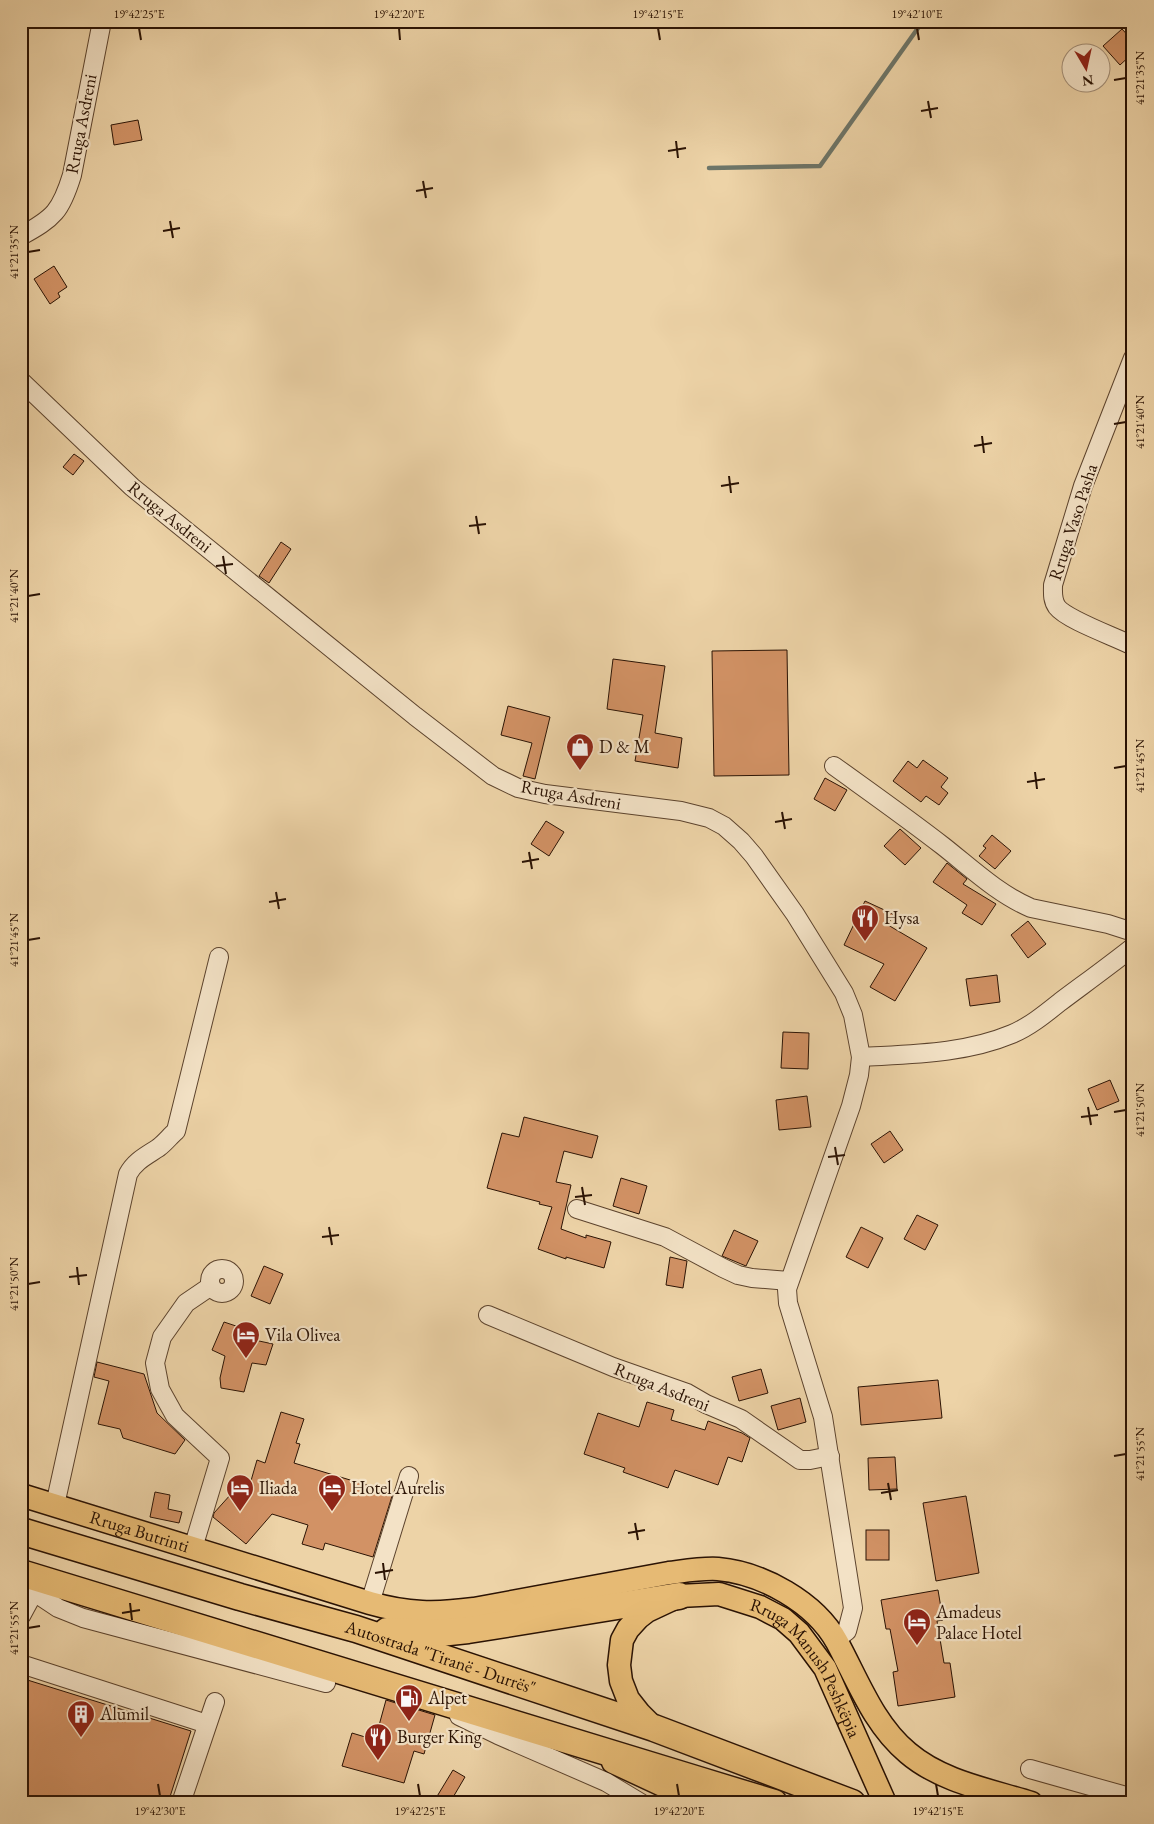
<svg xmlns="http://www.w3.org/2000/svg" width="1154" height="1824" viewBox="0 0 1154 1824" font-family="'EB Garamond',serif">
<rect width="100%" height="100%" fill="#edd3a7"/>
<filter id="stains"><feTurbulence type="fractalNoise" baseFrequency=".004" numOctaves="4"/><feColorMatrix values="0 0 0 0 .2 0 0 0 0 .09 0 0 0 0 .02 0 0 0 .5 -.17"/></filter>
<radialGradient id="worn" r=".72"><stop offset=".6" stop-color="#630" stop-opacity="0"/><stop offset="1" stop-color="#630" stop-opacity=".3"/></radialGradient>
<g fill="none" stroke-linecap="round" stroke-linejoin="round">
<polyline stroke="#6d7568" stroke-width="4.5" points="709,168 820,166 923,21"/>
</g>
<g fill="#d29265" stroke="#2b1304">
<polygon points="1122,29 1133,41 1133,53 1120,65 1103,46"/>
<polygon points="138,120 142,140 114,145 111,125"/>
<polygon points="54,266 67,287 58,293 60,297 50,304 34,279"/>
<polygon points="74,454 84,461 73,475 63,467"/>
<polygon points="281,542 291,549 269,583 259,576"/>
<polygon points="787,650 789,775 714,776 712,651"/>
<polygon points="613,659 665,666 655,733 682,738 678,768 635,761 643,715 607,709"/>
<polygon points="508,706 550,717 535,779 523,776 532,743 501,735"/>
<polygon points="923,760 948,778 941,787 948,793 939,805 926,796 921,802 893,781 908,761 917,768"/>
<polygon points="825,778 847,790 835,811 814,799"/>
<polygon points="546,821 564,832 549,856 531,844"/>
<polygon points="900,829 921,848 905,865 884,846"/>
<polygon points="992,835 1011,851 995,869 979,856 986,848 983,846"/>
<polygon points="947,863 967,879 963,884 996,904 982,925 962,913 967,905 933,882"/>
<polygon points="865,901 893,914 888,925 927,948 895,1001 870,987 884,964 844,945"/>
<polygon points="1028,921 1046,944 1028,958 1011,935"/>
<polygon points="997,975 1000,1002 970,1006 966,979"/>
<polygon points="783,1032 809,1033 808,1069 781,1068"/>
<polygon points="1110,1080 1119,1101 1097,1110 1088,1089"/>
<polygon points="807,1096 811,1127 779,1130 776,1100"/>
<polygon points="524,1117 598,1136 592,1158 564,1151 556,1182 571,1185 561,1229 586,1238 586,1235 611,1242 604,1268 566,1257 566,1259 538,1249 552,1207 539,1204 540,1202 487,1188 502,1133 519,1137"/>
<polygon points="890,1131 903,1150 884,1163 871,1144"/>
<polygon points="621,1178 647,1186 639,1214 613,1206"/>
<polygon points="917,1215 938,1225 925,1250 904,1239"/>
<polygon points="861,1227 883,1238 868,1268 846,1257"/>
<polygon points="734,1230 758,1241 746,1266 722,1256"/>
<polygon points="670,1257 687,1261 683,1288 666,1285"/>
<polygon points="264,1266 283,1274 270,1304 251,1296"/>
<polygon points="224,1322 239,1327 236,1336 273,1344 266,1365 252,1363 244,1392 221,1388 220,1378 225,1356 212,1350"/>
<polygon points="97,1362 144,1374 157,1413 185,1440 175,1454 123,1438 120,1429 98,1424 109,1381 94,1377"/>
<polygon points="761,1369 768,1393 739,1401 732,1377"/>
<polygon points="938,1380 942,1418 861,1425 858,1387"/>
<polygon points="800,1398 806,1422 778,1430 771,1406"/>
<polygon points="647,1402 674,1410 671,1420 705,1430 708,1421 742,1433 750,1438 742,1462 728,1457 718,1485 675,1470 668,1488 623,1472 625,1468 584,1454 598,1413 639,1427"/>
<polygon points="281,1412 304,1419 296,1443 300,1444 294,1463 393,1493 373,1557 325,1543 323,1550 302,1544 308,1525 272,1514 246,1544 213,1517 214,1513 240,1484 248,1491 257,1460 265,1463"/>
<polygon points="895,1457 897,1489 869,1490 868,1458"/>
<polygon points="155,1492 170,1495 168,1509 182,1512 179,1523 150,1517"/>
<polygon points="966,1496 979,1573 936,1581 923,1503"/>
<rect x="866" y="1530" width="23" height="30"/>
<polygon points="938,1590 943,1620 937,1621 944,1663 950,1663 955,1697 898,1706 893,1672 898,1671 890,1629 886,1629 881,1600"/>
<polygon points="21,1678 191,1731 168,1803 21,1803"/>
<polygon points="386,1700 435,1715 424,1754 414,1751 404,1783 342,1766 352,1733 375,1740"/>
<polygon points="453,1770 465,1777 452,1799 449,1797 445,1803 433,1803"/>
</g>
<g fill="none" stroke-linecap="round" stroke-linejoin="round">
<g stroke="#5c432d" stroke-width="20">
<g id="minor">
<path d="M 21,236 C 54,218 61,211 72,175 L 102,21"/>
<path d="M 1133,358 L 1083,486 L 1053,585 C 1053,593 1052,600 1057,607 C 1067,620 1116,637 1133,646"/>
<polyline points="21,381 132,487 415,716 493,776 518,788 545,794 681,811 709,818 724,826 741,841 754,856 795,914 844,993 853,1015 861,1057 859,1075 851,1106 787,1289 788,1303 823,1417 853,1608 847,1631 835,1640"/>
<path d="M 834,766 C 870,792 907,818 943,846 C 971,868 998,894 1031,908 L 1108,924 L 1133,932"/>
<path d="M 861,1057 C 912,1054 964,1054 1012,1034 C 1029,1027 1045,1014 1060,1002 C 1084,984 1109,966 1133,947"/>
<polyline points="577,1209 665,1237 723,1268 738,1275 752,1278 789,1281"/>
<circle cx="222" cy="1281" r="12"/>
<polyline points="488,1315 613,1367 687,1393 706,1404 741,1419 800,1460 810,1460 830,1456"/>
<path d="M 55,1505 L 128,1174 C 135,1161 146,1156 158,1148 C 165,1143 170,1136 176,1131 L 219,957"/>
<polyline points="193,1548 220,1458 175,1416 160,1389 155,1363 162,1337 186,1303 211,1286"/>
<polyline points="21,1574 34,1592 58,1608 83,1618 326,1683"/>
<polyline points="370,1603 409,1476"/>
<polyline points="21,1616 34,1592"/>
<polyline points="21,1664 207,1724"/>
<polyline points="459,1716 498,1735 606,1782 641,1803"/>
<polyline points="1030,1769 1133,1798"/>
<polyline points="181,1803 215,1702"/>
</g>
</g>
<g stroke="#2b1304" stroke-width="25">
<g id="major">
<path id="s1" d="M 21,1495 L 370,1603 C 408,1614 436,1614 474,1609 L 669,1573 C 685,1571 702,1568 718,1569 C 762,1573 815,1602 837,1642 C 858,1681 874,1725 908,1753 C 942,1782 990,1790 1031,1803"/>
<path id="s2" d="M 654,1728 L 639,1713 L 628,1699 L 621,1681 L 619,1665 L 622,1640 L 628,1629 L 638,1618 L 647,1611 L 679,1596 L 719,1594 L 760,1607 L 783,1619 L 799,1633 L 825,1668 L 885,1803"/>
<polyline points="613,1762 701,1803"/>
</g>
</g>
<g stroke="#2b1304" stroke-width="29">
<g id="highway">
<path id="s3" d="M 21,1531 L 240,1597 L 356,1629 L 654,1728 L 852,1803"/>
<path d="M 21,1573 C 273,1648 523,1727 774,1803"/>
<polyline points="387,1631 440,1633 468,1630 679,1596"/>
</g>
</g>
<use href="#minor" stroke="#f3e2c6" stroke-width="18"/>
<use href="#major" stroke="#e6ba74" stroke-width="22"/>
<use href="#highway" stroke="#e6ba74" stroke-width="26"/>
</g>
<path fill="none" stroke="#2b1304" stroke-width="2" d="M 139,28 L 141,40M 399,28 L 400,40M 658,28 L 660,40M 917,28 L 919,40M 1114,80 L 1126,78M 928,101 L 931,118M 921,111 L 938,108M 676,141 L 678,158M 668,151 L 686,148M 423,181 L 426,198M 416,191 L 433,188M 170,221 L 173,238M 163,231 L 180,228M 28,252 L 40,250M 1114,424 L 1126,422M 982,436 L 984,453M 974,446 L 992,443M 729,476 L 731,493M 721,486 L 739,483M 476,516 L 479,534M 469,526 L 486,524M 223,556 L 226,574M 216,566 L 233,564M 28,596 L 40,594M 1114,768 L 1126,766M 1035,772 L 1037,789M 1027,782 L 1045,779M 782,812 L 785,829M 775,822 L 792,819M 529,852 L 532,869M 522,862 L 539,859M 276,892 L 279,909M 269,902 L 286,899M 28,940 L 40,938M 1088,1107 L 1091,1125M 1114,1112 L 1126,1110M 1081,1117 L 1098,1115M 835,1147 L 838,1165M 828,1157 L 845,1155M 582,1187 L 585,1205M 575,1197 L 592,1195M 329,1227 L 332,1245M 322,1237 L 339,1235M 77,1267 L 79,1285M 69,1277 L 87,1275M 28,1284 L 40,1282M 1114,1456 L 1126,1454M 888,1483 L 891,1500M 881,1493 L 898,1490M 635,1523 L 638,1540M 628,1533 L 645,1530M 383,1563 L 385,1580M 375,1573 L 393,1570M 130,1603 L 132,1620M 122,1613 L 140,1610M 28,1628 L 40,1626M 158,1784 L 160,1796M 418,1784 L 420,1796M 677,1784 L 679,1796M 936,1784 L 938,1796"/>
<defs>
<g id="shop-pin" transform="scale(1.4375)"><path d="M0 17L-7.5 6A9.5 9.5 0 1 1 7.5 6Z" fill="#8f2418" stroke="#f3e2c6"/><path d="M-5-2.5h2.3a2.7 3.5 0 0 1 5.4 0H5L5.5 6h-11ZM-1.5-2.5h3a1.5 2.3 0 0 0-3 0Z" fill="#fff"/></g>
<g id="restaurant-pin" transform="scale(1.4375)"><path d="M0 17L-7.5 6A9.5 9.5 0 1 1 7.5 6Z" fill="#8f2418" stroke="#f3e2c6"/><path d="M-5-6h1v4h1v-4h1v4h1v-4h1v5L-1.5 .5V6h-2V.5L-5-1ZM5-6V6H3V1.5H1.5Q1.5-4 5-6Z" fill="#fff"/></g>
<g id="hotel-pin" transform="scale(1.4375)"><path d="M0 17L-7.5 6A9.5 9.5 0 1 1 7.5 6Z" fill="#8f2418" stroke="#f3e2c6"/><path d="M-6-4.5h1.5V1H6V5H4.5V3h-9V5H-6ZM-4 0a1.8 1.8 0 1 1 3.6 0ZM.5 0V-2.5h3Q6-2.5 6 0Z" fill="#fff"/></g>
<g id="fuel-pin" transform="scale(1.4375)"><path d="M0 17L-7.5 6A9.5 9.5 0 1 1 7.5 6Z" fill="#8f2418" stroke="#f3e2c6"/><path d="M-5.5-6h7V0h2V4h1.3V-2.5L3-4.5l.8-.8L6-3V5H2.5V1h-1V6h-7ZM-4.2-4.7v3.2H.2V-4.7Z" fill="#fff"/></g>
<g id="building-pin" transform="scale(1.4375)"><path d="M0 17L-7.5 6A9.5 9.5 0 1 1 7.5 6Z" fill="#8f2418" stroke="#f3e2c6"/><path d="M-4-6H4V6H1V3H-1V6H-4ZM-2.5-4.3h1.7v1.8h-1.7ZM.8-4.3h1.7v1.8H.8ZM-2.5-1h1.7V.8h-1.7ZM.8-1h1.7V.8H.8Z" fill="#fff"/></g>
</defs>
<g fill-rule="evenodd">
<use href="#shop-pin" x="580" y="747"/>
<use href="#restaurant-pin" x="865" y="918"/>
<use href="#hotel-pin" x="246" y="1335"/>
<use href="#hotel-pin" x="240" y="1488"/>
<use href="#hotel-pin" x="332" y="1488"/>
<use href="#hotel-pin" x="917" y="1622"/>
<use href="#fuel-pin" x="409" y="1698"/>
<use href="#building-pin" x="81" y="1714"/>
<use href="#restaurant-pin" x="378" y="1737"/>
</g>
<g text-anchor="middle" stroke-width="4.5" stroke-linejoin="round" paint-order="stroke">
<g font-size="18" fill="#2b1304" stroke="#f3e2c6">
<text transform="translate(81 124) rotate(-79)" y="6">Rruga Asdreni</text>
<text transform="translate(170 517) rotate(39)" y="6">Rruga Asdreni</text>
<text transform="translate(1073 522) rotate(-72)" y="6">Rruga Vaso Pasha</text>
<text transform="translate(571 795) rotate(10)" y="6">Rruga Asdreni</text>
<text transform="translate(662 1387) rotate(22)" y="6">Rruga Asdreni</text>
<text dy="6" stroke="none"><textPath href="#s1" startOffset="124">Rruga Butrinti</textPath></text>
<text dy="6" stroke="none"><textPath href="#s3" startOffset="438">Autostrada "Tiranë - Durrës"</textPath></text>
<text dy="6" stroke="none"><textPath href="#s2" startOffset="335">Rruga Manush Peshkëpia</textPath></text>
</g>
<g font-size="18" fill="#2b1304" stroke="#f3e2c6" text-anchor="start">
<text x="599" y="753">D &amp; M</text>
<text x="884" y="924">Hysa</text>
<text x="265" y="1341">Vila Olivea</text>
<text x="259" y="1494">Iliada</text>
<text x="351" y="1494">Hotel Aurelis</text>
<text x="936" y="1618">Amadeus<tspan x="936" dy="21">Palace Hotel</tspan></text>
<text x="428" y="1704">Alpet</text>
<text x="100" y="1720">Alumil</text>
<text x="397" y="1743">Burger King</text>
</g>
</g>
<rect width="1154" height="1824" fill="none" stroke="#edd3a7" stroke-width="55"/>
<g transform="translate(1086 68) rotate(171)"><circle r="24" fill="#f3e2c6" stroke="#a38f78"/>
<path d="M0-4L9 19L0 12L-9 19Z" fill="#8f2418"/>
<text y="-8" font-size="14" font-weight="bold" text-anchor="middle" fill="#2b1304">N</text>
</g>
<rect x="28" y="28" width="1098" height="1768" fill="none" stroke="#2b1304" stroke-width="2"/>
<g font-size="12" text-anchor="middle" fill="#2b1304">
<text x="139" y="18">19°42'25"E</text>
<text x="399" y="18">19°42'20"E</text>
<text x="658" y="18">19°42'15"E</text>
<text x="917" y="18">19°42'10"E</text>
<text transform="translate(1140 78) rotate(-90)" y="4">41°21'35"N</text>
<text transform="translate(14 252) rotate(-90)" y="4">41°21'35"N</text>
<text transform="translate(1140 422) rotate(-90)" y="4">41°21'40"N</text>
<text transform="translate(14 596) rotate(-90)" y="4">41°21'40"N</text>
<text transform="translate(1140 766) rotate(-90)" y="4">41°21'45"N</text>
<text transform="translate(14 940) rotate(-90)" y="4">41°21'45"N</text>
<text transform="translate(1140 1110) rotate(-90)" y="4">41°21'50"N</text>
<text transform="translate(14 1284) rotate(-90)" y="4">41°21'50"N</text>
<text transform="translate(1140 1454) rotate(-90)" y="4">41°21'55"N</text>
<text transform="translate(14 1628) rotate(-90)" y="4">41°21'55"N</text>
<text x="160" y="1815">19°42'30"E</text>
<text x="420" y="1815">19°42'25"E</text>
<text x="679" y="1815">19°42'20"E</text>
<text x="938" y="1815">19°42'15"E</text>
</g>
<rect width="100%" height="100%" filter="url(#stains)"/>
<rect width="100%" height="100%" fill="url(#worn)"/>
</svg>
